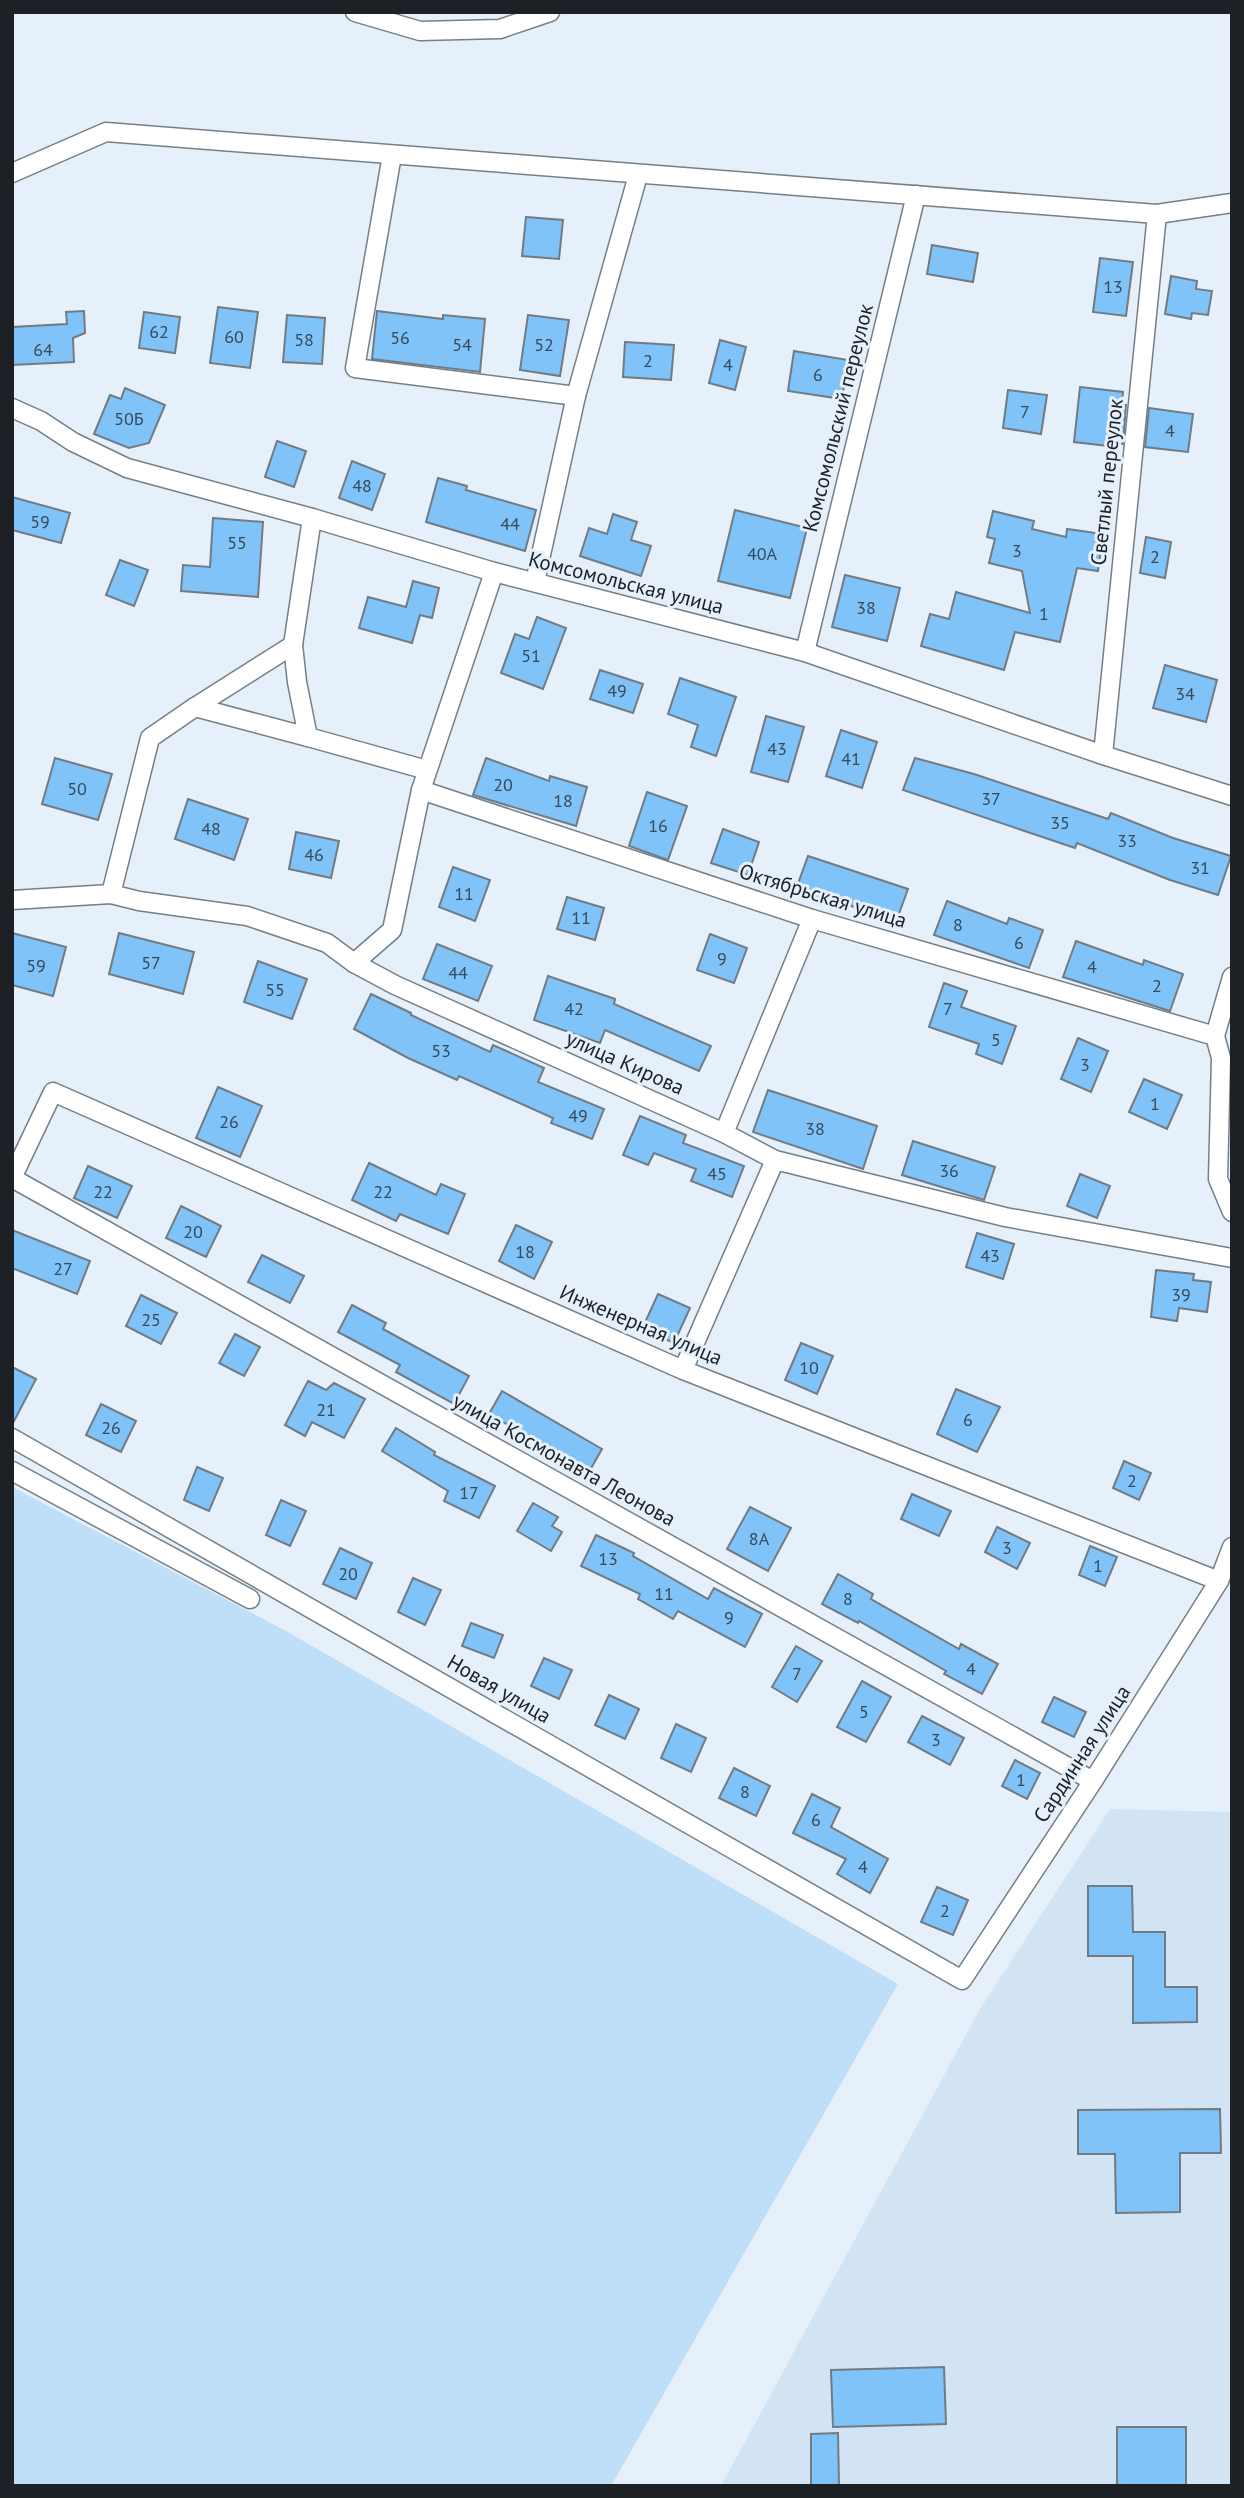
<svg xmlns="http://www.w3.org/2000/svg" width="1244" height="2498" viewBox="0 0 1244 2498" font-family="'PT Sans',sans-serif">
<rect width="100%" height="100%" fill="#e5f0fa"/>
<polygon fill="#d2e4f3" points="1110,1809 1232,1812 1232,2486 721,2486 980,2009"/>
<polygon fill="#bfdef8" points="12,1487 286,1631 898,1984 611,2486 12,2486"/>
<g fill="#80c3f9" stroke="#717b83" stroke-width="2">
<polygon points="526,217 563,220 559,259 522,256"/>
<polygon points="932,245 978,253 973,282 927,274"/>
<polygon points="1100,258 1133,262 1126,316 1093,312"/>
<polygon points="1171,276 1197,281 1196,289 1212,291 1208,315 1192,313 1191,319 1165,314"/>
<polygon points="218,307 258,312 250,368 210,363"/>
<polygon points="84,311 85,333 73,338 74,362 12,365 12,327 67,324 66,312"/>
<polygon points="377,311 443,319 443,315 485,319 480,372 372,359"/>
<polygon points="144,312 180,317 175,353 139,348"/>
<polygon points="287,315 325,318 322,364 283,362"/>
<polygon points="528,315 569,320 560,376 520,370"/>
<polygon points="720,340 746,347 735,390 709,383"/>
<polygon points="625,342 674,345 671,380 623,377"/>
<polygon points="794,351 848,360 842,399 788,391"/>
<polygon points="1080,387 1123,392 1122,405 1126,405 1123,444 1118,443 1117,447 1074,442"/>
<polygon points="125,388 165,405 149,443 129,448 94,434 110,395 121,399"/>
<polygon points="1008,390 1047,395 1041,434 1003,428"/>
<polygon points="1149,408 1193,414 1188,452 1145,447"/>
<polygon points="277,441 306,451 294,487 265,477"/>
<polygon points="352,461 385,474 372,510 339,498"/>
<polygon points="438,478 467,486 466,490 536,510 525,551 426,522"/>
<polygon points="12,497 70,513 61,543 12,530"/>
<polygon points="735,510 807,528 790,598 718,581"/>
<polygon points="993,511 1034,521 1032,529 1066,537 1067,529 1103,534 1098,571 1077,568 1060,642 1015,632 1004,670 921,646 930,614 949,619 956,592 1030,613 1022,571 989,563 995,539 987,537"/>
<polygon points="613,514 637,522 631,540 651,546 641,576 580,556 589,528 607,534"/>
<polygon points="213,518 263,522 258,597 181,591 183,565 210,567"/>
<polygon points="1146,537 1171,542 1165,578 1140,573"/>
<polygon points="120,560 148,570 134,606 106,595"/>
<polygon points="845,575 900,588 887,641 832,627"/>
<polygon points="413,581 439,588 432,618 420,615 412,643 359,628 368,597 406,607"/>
<polygon points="537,617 566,628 543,689 501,673 515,634 529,639"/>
<polygon points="1165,665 1217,680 1206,722 1153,708"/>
<polygon points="600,670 643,684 633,713 590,699"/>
<polygon points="680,678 736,697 716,756 691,747 698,725 668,714"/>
<polygon points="766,716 804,727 788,782 751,772"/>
<polygon points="841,730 877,742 862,788 826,776"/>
<polygon points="55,758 112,774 98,820 42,804"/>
<polygon points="486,758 549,781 550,776 587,787 576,826 473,795"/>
<polygon points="915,758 974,774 1108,819 1111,813 1173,838 1231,856 1218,895 1170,880 1077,843 1075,848 903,790"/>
<polygon points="647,792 687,806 668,860 629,846"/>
<polygon points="188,799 248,819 234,860 175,839"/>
<polygon points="723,829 759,842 748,875 711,863"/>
<polygon points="296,832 339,841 331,878 289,869"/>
<polygon points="808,856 908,889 896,922 838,901 836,907 795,892"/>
<polygon points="453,867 490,880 475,921 439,907"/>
<polygon points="567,897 604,908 595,940 557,929"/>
<polygon points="947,901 1007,924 1009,918 1043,930 1029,968 934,935"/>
<polygon points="12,933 66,947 53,996 12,985"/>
<polygon points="119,933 194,952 183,994 109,974"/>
<polygon points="710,934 747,948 734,983 697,970"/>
<polygon points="1076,941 1143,965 1144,960 1183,974 1170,1011 1063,977"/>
<polygon points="437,944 492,966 478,1001 423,979"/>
<polygon points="258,961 307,979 292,1019 244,1002"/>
<polygon points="548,976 615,999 614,1004 711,1046 699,1071 605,1030 600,1043 534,1020"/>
<polygon points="944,983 967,991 961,1007 1016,1026 1002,1064 976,1054 979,1044 929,1027"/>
<polygon points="371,994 411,1013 411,1015 490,1052 493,1045 544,1068 538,1082 604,1109 592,1139 551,1123 553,1118 459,1076 457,1080 408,1058 354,1029"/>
<polygon points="1078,1038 1108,1051 1091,1092 1061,1079"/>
<polygon points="1144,1079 1182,1095 1167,1129 1129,1112"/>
<polygon points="218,1087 262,1106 240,1157 196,1138"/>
<polygon points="768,1090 877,1126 863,1169 753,1132"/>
<polygon points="640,1116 686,1135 683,1143 744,1166 732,1197 691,1181 696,1169 654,1153 648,1165 623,1155"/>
<polygon points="913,1141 995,1167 984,1200 902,1175"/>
<polygon points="369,1163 436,1195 441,1184 465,1194 448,1234 400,1214 396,1221 352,1200"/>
<polygon points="88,1166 132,1186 117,1218 74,1198"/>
<polygon points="1080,1174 1110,1186 1097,1218 1067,1206"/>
<polygon points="181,1206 221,1226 206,1257 166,1238"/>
<polygon points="516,1225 552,1242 534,1279 499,1261"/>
<polygon points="12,1230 90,1261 77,1294 12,1268"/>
<polygon points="977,1233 1014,1244 1003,1279 966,1267"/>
<polygon points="262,1255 304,1276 290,1303 248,1282"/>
<polygon points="1156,1270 1194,1274 1193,1280 1211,1282 1207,1312 1179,1308 1177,1321 1151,1317"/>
<polygon points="658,1294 690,1308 674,1343 642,1329"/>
<polygon points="141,1295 177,1313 161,1344 126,1326"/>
<polygon points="352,1305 386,1323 383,1329 469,1376 454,1404 396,1372 400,1365 338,1332"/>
<polygon points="235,1334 260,1347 244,1376 219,1363"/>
<polygon points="801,1343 833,1356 817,1394 785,1380"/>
<polygon points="12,1367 36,1379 12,1425"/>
<polygon points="308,1381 326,1390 334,1383 365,1399 344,1438 312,1422 305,1436 285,1425"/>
<polygon points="956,1389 1000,1407 977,1452 937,1434"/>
<polygon points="502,1391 602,1449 589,1472 489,1414"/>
<polygon points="101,1404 136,1421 121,1452 86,1435"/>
<polygon points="396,1428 435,1452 434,1455 495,1486 479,1518 444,1501 448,1491 382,1451"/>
<polygon points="1124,1461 1151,1473 1139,1500 1113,1488"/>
<polygon points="197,1467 223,1478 209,1511 184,1500"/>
<polygon points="912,1494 951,1511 939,1536 901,1519"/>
<polygon points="281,1500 306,1511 290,1546 266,1535"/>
<polygon points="533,1503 558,1517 552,1526 562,1532 551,1551 517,1531"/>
<polygon points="750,1507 791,1528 768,1571 727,1549"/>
<polygon points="997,1527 1030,1543 1017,1569 985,1552"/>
<polygon points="596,1535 634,1553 633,1556 708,1599 714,1588 762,1614 745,1647 678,1611 673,1619 638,1599 640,1594 581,1566"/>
<polygon points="1090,1546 1117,1557 1105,1586 1079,1575"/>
<polygon points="340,1548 372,1563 356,1599 323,1584"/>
<polygon points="838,1574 873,1594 871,1599 959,1649 961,1644 998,1664 982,1694 944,1674 946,1671 859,1621 858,1623 822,1604"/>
<polygon points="413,1578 441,1590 425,1625 398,1612"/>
<polygon points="471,1623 503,1635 494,1658 462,1646"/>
<polygon points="796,1646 822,1661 797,1702 772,1687"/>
<polygon points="544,1658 572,1670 559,1699 531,1686"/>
<polygon points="862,1681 891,1697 866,1742 837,1727"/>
<polygon points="609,1695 639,1709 625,1739 595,1725"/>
<polygon points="1054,1697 1086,1712 1074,1737 1042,1722"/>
<polygon points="922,1716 964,1738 950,1765 908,1742"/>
<polygon points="676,1724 706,1738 691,1772 661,1758"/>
<polygon points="1015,1760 1040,1773 1027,1799 1002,1786"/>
<polygon points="734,1768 770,1786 756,1816 719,1798"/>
<polygon points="812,1794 840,1808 831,1827 888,1859 870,1893 837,1874 846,1859 793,1833"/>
<polygon points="1088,1886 1132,1886 1133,1932 1165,1932 1165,1987 1197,1987 1197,2022 1133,2023 1133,1956 1088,1956"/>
<polygon points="937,1887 968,1900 953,1935 921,1922"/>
<polygon points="1220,2109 1221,2153 1180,2153 1180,2212 1116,2213 1115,2154 1078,2154 1078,2110"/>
<polygon points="944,2367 946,2424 833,2427 831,2370"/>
<rect x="1117" y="2427" width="69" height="59"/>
<polygon points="838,2433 839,2486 811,2486 811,2434"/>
</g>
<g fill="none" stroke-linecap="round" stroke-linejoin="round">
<g stroke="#757f87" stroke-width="21">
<g id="minor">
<polyline points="355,12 420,31 500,29 550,12"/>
<polyline points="392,155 355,368 576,396 638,175"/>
<polyline points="12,173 106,132 1157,214 1232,203"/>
<polyline points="12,408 41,421 73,442 127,468 312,518 494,572 805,652 1103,755 1232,796"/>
<polyline points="535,582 576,396"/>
<polyline points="805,652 916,195"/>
<polyline points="195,707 293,645"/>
<polyline points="308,737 427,770"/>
<polyline points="1103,755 1157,214"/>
<polyline points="421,790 812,919 1215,1036"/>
<polyline points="111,894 150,738 195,707 308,737 297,682 293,645 312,518"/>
<polyline points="12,900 111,894 139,901 247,916 327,943 354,963 395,985 724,1133 775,1160 1005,1217 1232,1258"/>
<polyline points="354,963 392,930 421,790 494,572"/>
<polyline points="1232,977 1215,1036 1221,1058 1218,1179 1232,1212"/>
<polyline points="724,1133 812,919"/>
<polyline points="12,1178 53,1092 683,1370 1219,1581"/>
<polyline points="12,1178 1093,1781"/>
<polyline points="683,1370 775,1160"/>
<polyline points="12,1438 962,1980 1093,1781 1219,1581 1232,1547"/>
<polyline points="12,1471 250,1599"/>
</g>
</g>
<use href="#minor" stroke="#fff" stroke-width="18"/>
</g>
<g text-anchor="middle" stroke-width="6" stroke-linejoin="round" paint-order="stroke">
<g font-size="18" fill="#364a5a">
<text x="1113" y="293">13</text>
<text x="159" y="338">62</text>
<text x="234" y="343">60</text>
<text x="400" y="344">56</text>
<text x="304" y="346">58</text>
<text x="462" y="351">54</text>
<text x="544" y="351">52</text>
<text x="43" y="356">64</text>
<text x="648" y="367">2</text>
<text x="728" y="371">4</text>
<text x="818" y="381">6</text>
<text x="1025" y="418">7</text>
<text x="129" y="425">50Б</text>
<text x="1170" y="437">4</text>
<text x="362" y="492">48</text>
<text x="40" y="528">59</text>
<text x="510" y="530">44</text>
<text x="237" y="549">55</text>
<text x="1017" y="557">3</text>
<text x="762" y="560">40А</text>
<text x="1155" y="563">2</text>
<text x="866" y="614">38</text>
<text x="1044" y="620">1</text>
<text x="531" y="662">51</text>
<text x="617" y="697">49</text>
<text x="1185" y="700">34</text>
<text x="777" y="755">43</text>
<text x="851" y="765">41</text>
<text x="503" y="791">20</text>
<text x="77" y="795">50</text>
<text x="991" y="805">37</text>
<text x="563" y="807">18</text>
<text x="1060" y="829">35</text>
<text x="658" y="832">16</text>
<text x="211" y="835">48</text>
<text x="1127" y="847">33</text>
<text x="314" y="861">46</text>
<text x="1200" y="874">31</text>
<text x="464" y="900">11</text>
<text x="581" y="924">11</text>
<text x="958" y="931">8</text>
<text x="1019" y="949">6</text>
<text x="722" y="965">9</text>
<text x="151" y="969">57</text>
<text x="36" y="972">59</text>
<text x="1092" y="973">4</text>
<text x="458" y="979">44</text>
<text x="1157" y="992">2</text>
<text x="275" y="996">55</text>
<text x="574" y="1015">42</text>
<text x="948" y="1015">7</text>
<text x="996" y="1046">5</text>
<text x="441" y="1057">53</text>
<text x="1085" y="1071">3</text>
<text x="1155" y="1110">1</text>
<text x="578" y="1122">49</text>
<text x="229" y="1128">26</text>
<text x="815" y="1135">38</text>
<text x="949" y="1177">36</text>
<text x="717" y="1180">45</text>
<text x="103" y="1198">22</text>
<text x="383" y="1198">22</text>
<text x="193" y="1238">20</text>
<text x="525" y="1258">18</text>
<text x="990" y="1262">43</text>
<text x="63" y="1275">27</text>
<text x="1181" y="1301">39</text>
<text x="151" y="1326">25</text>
<text x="809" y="1374">10</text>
<text x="326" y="1416">21</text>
<text x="968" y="1426">6</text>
<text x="111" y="1434">26</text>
<text x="1132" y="1487">2</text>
<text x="469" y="1499">17</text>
<text x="759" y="1545">8А</text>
<text x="1007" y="1554">3</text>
<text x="608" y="1565">13</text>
<text x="1098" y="1572">1</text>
<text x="348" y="1580">20</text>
<text x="664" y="1600">11</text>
<text x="848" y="1605">8</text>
<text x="729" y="1624">9</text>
<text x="971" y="1675">4</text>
<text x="797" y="1680">7</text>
<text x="864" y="1718">5</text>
<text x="936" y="1746">3</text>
<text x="1021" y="1786">1</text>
<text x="745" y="1798">8</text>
<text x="816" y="1826">6</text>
<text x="863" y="1873">4</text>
<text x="945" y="1917">2</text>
</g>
<g font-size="21" fill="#1d2125" stroke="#e5f0fa">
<text transform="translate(838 418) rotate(-76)" y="7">Комсомольский переулок</text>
<text transform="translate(1107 482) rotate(-84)" y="7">Светлый переулок</text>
<text transform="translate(626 583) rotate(14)" y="7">Комсомольская улица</text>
<text transform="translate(823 896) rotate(17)" y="7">Октябрьская улица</text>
<text transform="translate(625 1063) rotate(24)" y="7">улица Кирова</text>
<text transform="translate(641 1325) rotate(23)" y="7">Инженерная улица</text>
<text transform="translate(564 1460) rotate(29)" y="7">улица Космонавта Леонова</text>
<text transform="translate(499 1689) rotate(30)" y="7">Новая улица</text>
<text transform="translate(1082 1754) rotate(-57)" y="7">Сардинная улица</text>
</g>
</g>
<rect width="1244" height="2498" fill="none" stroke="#1d2125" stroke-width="28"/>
</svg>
